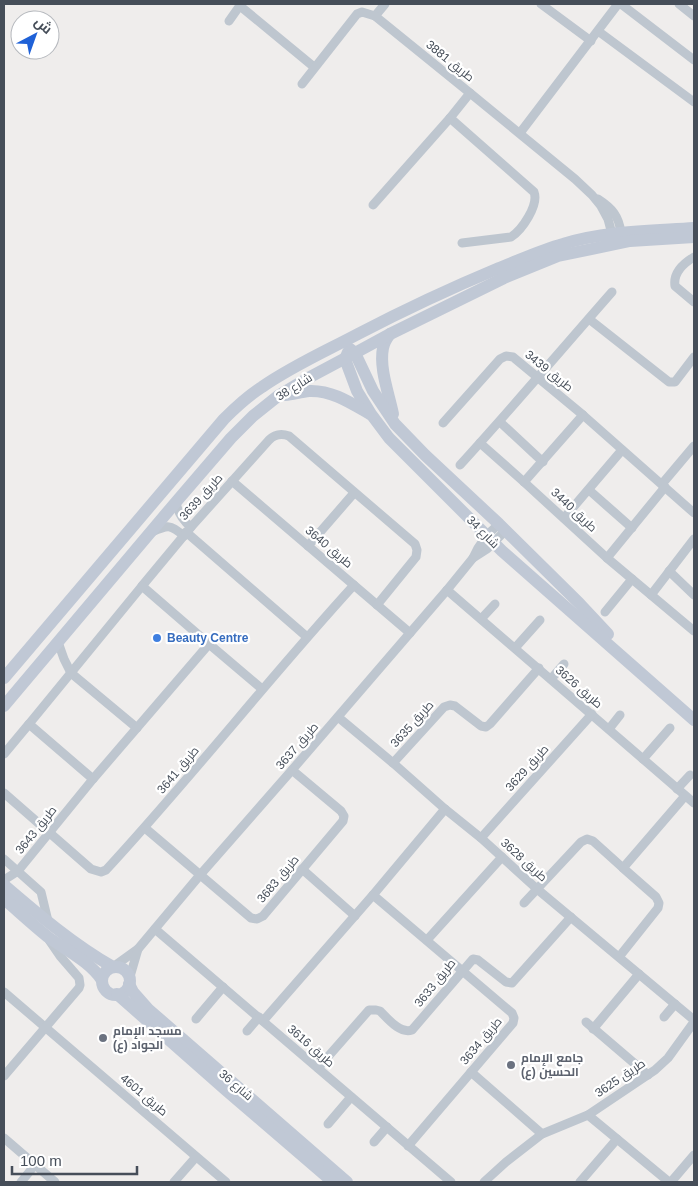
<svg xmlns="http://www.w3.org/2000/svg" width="698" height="1186" viewBox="0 0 698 1186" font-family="Helvetica,Cairo,sans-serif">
<rect width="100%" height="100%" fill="#efedec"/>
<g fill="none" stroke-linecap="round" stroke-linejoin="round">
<g stroke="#bec6cf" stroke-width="9">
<polyline points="541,4 591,41"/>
<polyline points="621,4 694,60"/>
<polyline points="679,4 694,16"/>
<polyline points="240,6 314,67"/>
<polyline points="375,16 385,4"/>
<polyline points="229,21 241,4"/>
<polyline points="598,31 694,102"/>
<polyline points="302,84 357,14 362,12 375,16 470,93 575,179 592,195 601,206 608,219 612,234 614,237"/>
<path d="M 450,118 L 534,192 C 539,205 522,230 511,237 L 462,243"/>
<polyline points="520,133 618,4"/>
<path d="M 598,199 C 612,208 619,216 621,233 L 618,236"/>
<polyline points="373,205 450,118 470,93"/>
<path d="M 694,257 C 684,263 673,273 675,286 L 694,302"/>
<polyline points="589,319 669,382 675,382 694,357"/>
<polyline points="500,422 543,462"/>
<polyline points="443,423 500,359 506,356 513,357 583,415 694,513"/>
<polyline points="480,443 524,482 607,558 694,631"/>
<path d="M 460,465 C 512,408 561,350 612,292"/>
<polyline points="232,481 410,633"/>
<polyline points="524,482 583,415"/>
<polyline points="662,484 694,446"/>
<polyline points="589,490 632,528"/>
<path d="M 176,502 C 178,513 182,520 191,527"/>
<polyline points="564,518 622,450"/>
<path d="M 152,532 C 168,525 170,524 184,536"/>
<polyline points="186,532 307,637"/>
<polyline points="308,546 354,493"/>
<polyline points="473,558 487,549 506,530"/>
<polyline points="607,558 665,487"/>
<polyline points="669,571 694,595"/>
<polyline points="447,590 694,803"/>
<polyline points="651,595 694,539"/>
<polyline points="605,612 632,579"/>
<polyline points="481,619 495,604"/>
<polyline points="58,642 64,659 71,673 137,728"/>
<path d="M 209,644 L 142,586 L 191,527 L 269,440 C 275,434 281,433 289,436 L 415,544 L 417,550 L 416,557 L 377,605"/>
<polyline points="515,648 540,620"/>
<polyline points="551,679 564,664"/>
<polyline points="338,717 393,763 445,809 481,838 537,889 694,1020"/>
<polyline points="609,729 620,715"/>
<polyline points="4,754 29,724"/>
<polyline points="643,759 670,728"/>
<polyline points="393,763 444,707 450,705 455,706 481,726 486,727 490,724 539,668"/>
<polyline points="93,779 29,724 142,586"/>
<polyline points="677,789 690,775"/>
<path d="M 4,793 L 91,869 L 101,872 L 106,870 C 191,778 269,678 354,585"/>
<polyline points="145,828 251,918 257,919 263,916 343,821 344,816 341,811 292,770"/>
<polyline points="481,838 592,714"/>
<polyline points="4,859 41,892 48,921"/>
<polyline points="302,869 355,916"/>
<polyline points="4,880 18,871 93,779 209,644 262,689"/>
<polyline points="373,895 512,1013 514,1018 513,1023 408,1146"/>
<polyline points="524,903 581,842 587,839 593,841 623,868 685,796"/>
<polyline points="155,929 451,1182"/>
<polyline points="427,940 502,857"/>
<polyline points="619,957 658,908 659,903 656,897 623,868"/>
<polyline points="113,967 138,949 200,875 292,770 447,590 473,558 478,548 487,535 499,524"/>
<polyline points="129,980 138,949"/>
<polyline points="4,992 226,1182"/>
<polyline points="664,1017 675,1004"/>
<polyline points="196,1019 223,987"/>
<polyline points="263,1021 373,895 445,809"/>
<polyline points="586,1022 648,1075"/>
<polyline points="593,1029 639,974"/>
<polyline points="247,1031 259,1017"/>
<path d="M 318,1068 L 369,1010 L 376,1010 L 380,1011 C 388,1019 400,1034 412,1030 L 473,959 L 478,960 L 506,982 L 512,983 L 571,917"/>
<polyline points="471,1072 542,1134"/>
<polyline points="4,1076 79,988 80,985 79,978 60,956 49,940"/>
<polyline points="588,1115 669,1182"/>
<polyline points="328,1124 351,1097"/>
<polyline points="4,1138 55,1182"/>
<polyline points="374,1142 387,1127"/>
<polyline points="21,1182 35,1165"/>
<polyline points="174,1182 196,1157"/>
<polyline points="484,1182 506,1162 542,1134 588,1115 655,1070 668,1058 694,1022"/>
<polyline points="580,1182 617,1139"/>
<polyline points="671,1182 694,1155"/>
</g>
<g stroke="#c0c8d5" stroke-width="12">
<path d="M 390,334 C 387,338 384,343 383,348 C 379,368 389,394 393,414"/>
<polyline points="350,349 355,353 373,391 395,424 425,455 499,524 579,603 608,634"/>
<polyline points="348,352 345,359 357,391 371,414 389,438 502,551 694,720"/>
<path d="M 285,395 C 293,394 301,392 309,391 C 332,390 351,403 370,414"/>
<path d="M 4,678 L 224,419 C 236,407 248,396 262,387 C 292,366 326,351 358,334 C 404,310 451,288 499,268 C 520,260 541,250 563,244 C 605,231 650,231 694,228"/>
<polyline points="4,706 176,502 231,438 253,416 278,396 310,377 355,353 390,334 504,278 558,256 630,241 694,237"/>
<path d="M 4,885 C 39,915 73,944 113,967"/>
<path d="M 4,899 C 18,911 33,925 48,937 C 66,950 89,961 102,980"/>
<circle cx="116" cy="981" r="14"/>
<polyline points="129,984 133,992 148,1009 347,1182"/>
<polyline points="117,994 227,1091 333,1182"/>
</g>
</g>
<circle fill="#3f7fe0" stroke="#fff" stroke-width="2" cx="157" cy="638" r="5"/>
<g fill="#6b7280" stroke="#fff" stroke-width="2">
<circle cx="103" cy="1038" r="5"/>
<circle cx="511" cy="1065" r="5"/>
</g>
<g text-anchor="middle" stroke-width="4.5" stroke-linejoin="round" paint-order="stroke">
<g font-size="12" fill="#464e59" stroke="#fff">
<text transform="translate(450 61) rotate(39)" y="4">طريق 3881</text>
<text transform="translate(549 371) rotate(39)" y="4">طريق 3439</text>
<text transform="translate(294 387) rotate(-32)" y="4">شارع 38</text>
<text transform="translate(201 497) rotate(-48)" y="4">طريق 3639</text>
<text transform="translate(574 510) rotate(43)" y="4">طريق 3440</text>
<text transform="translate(483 532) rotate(45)" y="4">شارع 34</text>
<text transform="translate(329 547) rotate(40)" y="4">طريق 3640</text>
<text transform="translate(579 687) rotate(41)" y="4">طريق 3626</text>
<text transform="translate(412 724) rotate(-48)" y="4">طريق 3635</text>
<text transform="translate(297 746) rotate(-49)" y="4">طريق 3637</text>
<text transform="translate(527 768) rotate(-48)" y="4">طريق 3629</text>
<text transform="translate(178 770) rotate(-50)" y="4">طريق 3641</text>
<text transform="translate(36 830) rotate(-51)" y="4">طريق 3643</text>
<text transform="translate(524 860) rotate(42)" y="4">طريق 3628</text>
<text transform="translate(278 879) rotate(-50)" y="4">طريق 3683</text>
<text transform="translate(435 983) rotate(-51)" y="4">طريق 3633</text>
<text transform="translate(481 1041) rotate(-50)" y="4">طريق 3634</text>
<text transform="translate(311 1046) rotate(41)" y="4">طريق 3616</text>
<text transform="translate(620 1078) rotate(-34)" y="4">طريق 3625</text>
<text transform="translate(236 1085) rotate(41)" y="4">شارع 36</text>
<text transform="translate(144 1095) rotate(40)" y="4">طريق 4601</text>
</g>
<g font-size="12" font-weight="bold" fill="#366cbe" stroke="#fff" text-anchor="start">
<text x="167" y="642">Beauty Centre</text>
</g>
<g font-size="12" font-weight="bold" fill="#5b616d" stroke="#fff" text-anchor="start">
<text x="113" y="1035">مسجد الإمام<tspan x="113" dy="14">الجواد (ع)</tspan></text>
<text x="521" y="1062">جامع الإمام<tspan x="521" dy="14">الحسين (ع)</tspan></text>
</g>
</g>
<rect width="698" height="1186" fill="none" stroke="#464e59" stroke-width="10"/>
<g transform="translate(35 35) rotate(41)"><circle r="24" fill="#ffffff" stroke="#b5b8bd"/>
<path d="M0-4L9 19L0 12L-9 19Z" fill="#1f61d7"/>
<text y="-8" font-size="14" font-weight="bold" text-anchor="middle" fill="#464e59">ش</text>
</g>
<path d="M12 1166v8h125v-8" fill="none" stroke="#464e59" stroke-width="2.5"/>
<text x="20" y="1166" font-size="15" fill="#464e59" stroke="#ffffff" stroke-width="4" paint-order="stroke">100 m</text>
</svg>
